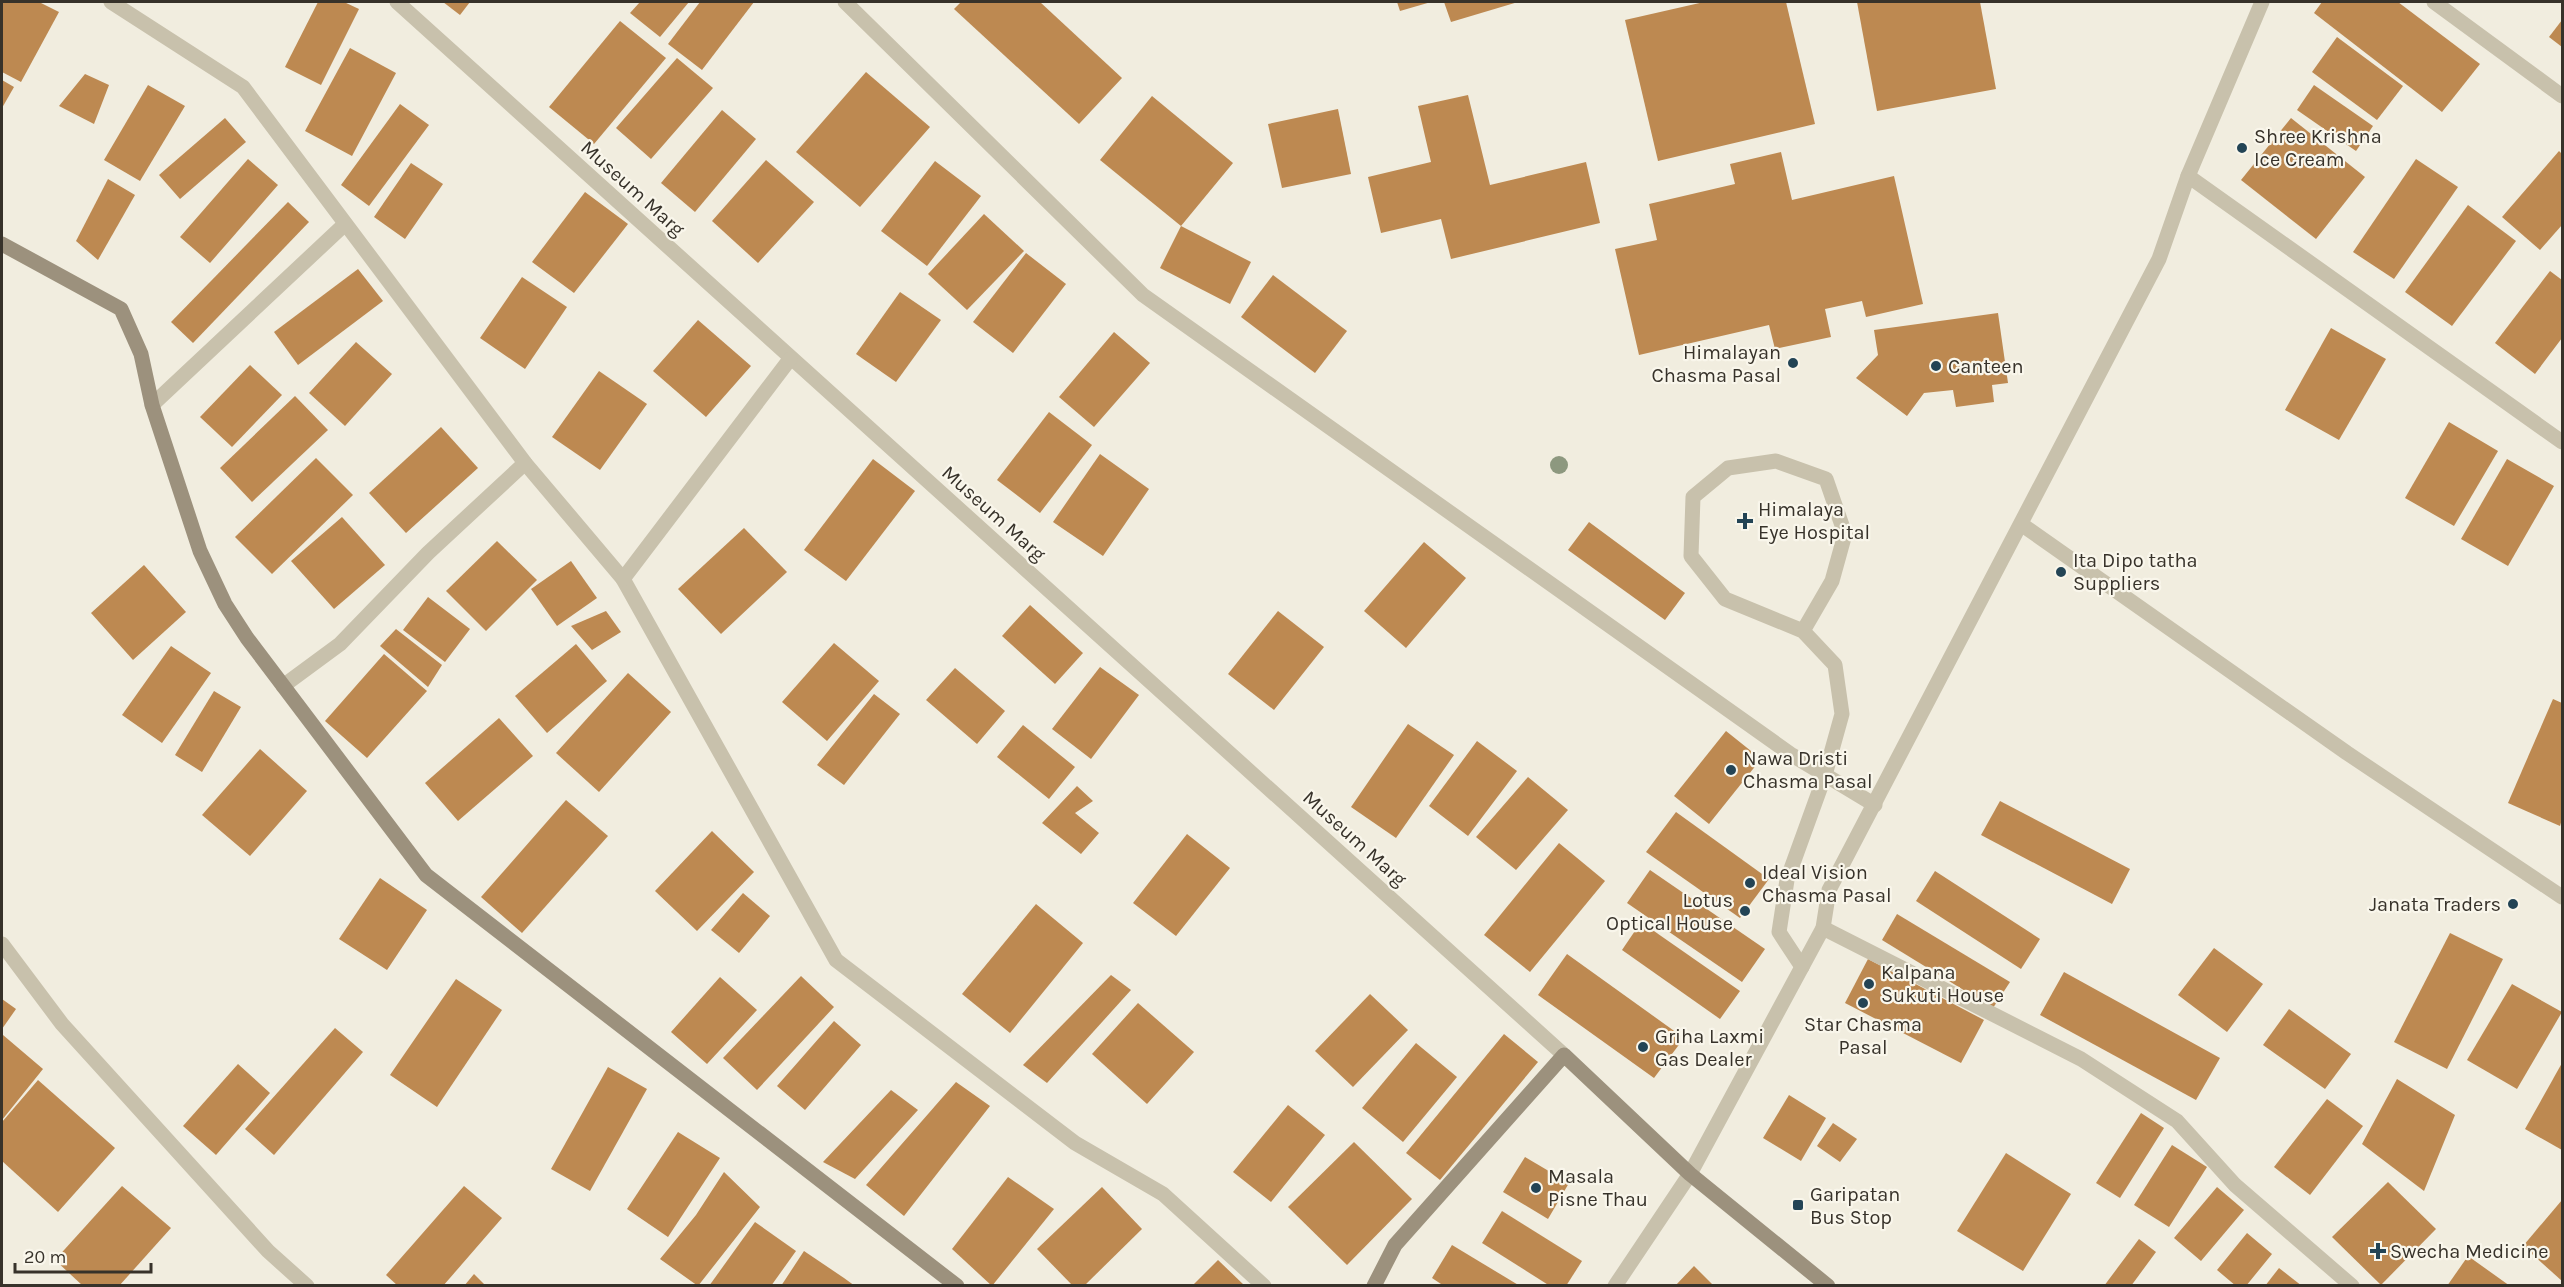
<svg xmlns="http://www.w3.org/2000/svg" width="2564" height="1287" viewBox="0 0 2564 1287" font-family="Karla,sans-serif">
<rect width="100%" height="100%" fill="#f1eddf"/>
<g fill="#bd8951">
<polygon points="2,2 39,2 59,12 21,82 2,72"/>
<polygon points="318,2 344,2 359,9 321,85 285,67"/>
<polygon points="443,2 470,2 460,15"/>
<polygon points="640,2 689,2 660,37 630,13"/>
<polygon points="700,2 754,2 702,70 668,44"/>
<polygon points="961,2 1040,2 1122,78 1079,124 954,9"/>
<polygon points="1397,2 1431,2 1400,11"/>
<polygon points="1444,2 1518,2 1451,22"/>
<polygon points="1704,2 1786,2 1815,124 1658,161 1625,20"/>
<polygon points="1857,2 1980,2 1996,89 1877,111"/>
<polygon points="2322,2 2398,2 2480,64 2442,112 2314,13"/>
<polygon points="2562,20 2562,47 2549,37"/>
<polygon points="620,21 666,58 594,144 549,107"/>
<polygon points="2337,37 2403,86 2377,120 2312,72"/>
<polygon points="350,48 396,73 352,156 305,131"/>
<polygon points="677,58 713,88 651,159 616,128"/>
<polygon points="866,72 930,127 860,207 796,152"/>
<polygon points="85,74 109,85 94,124 59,106"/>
<polygon points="2,80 14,87 2,108"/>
<polygon points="148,85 185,106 140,181 104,160"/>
<polygon points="2314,85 2373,126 2356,151 2297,110"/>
<polygon points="1468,95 1490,185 1586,162 1600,223 1451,259 1441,219 1381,233 1368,177 1431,162 1418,106"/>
<polygon points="1152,96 1233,163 1181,226 1100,160"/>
<polygon points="400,104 429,125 369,206 341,185"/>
<polygon points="1338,109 1351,174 1282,188 1268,124"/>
<polygon points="722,110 756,139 695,212 661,183"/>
<polygon points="225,118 246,142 180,199 159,175"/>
<polygon points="2291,118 2365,177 2316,239 2241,180"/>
<polygon points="2559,151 2562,154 2562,225 2540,250 2502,217"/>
<polygon points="1781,152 1792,200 1894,176 1923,304 1866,317 1862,301 1825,309 1831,337 1775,349 1769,325 1639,355 1615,249 1657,240 1649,204 1735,184 1730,164"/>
<polygon points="248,159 278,185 210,263 180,237"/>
<polygon points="2416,159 2458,187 2394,279 2353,252"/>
<polygon points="766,160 814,202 758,263 712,221"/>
<polygon points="935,161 981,196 927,266 881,231"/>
<polygon points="411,163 443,184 405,239 374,217"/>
<polygon points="108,179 135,195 98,260 76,241"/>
<polygon points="585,192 628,224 574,293 532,262"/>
<polygon points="288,202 309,222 193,343 171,322"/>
<polygon points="2468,205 2516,241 2452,326 2405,292"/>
<polygon points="984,214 1024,251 967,310 928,274"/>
<polygon points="1181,226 1251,262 1230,304 1160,268"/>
<polygon points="1026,253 1066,284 1013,353 973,322"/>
<polygon points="358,269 383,301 298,365 274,332"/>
<polygon points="2550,271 2562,280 2562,338 2535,374 2495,343"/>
<polygon points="1273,275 1347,331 1315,373 1241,317"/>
<polygon points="522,277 567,307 525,369 480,338"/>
<polygon points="900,292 941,320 896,382 856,354"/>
<polygon points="1998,313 2008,383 1992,385 1994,402 1956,407 1953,390 1924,393 1907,416 1856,378 1878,355 1874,330"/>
<polygon points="698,320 751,366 706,417 653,371"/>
<polygon points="2331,328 2386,359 2339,440 2285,410"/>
<polygon points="1114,332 1150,363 1094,427 1059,397"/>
<polygon points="356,342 392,374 345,426 309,393"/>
<polygon points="250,365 282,395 232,447 200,417"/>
<polygon points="599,371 647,404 600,470 552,437"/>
<polygon points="295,396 328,430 252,502 220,468"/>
<polygon points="1049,412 1092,445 1040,513 997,480"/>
<polygon points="2449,422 2498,451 2454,526 2405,498"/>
<polygon points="441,427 478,468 406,533 369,493"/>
<polygon points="1100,454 1149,489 1103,556 1053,522"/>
<polygon points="316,458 353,495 272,574 235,537"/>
<polygon points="873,459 915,491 846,581 804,550"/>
<polygon points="2507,459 2554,486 2508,566 2461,539"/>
<polygon points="342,517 385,565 334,609 291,561"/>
<polygon points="1589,522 1685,593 1665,620 1568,550"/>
<polygon points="744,528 787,572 721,634 678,589"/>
<polygon points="497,541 537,580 486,631 446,591"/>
<polygon points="1424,542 1466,578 1406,648 1364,611"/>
<polygon points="571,561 597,598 557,626 531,589"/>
<polygon points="144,565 186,612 133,660 91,613"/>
<polygon points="428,597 470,629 445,662 403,630"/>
<polygon points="1030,605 1083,653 1055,684 1002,636"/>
<polygon points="606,611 621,632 592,650 571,626"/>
<polygon points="1278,611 1324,647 1274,710 1228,674"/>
<polygon points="396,629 442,665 428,687 380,646"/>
<polygon points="834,643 879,681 827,741 782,702"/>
<polygon points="576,644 607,681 547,733 515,696"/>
<polygon points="171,646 211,673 162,743 122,715"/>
<polygon points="384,654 427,691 367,758 325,721"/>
<polygon points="1100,667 1139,695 1091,759 1052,729"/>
<polygon points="955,668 1005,711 977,744 926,700"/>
<polygon points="628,673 671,712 599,792 556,753"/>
<polygon points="214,691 241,707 202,772 175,755"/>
<polygon points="874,694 900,714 844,785 817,765"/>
<polygon points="2553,699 2562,703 2562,819 2560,826 2508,803"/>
<polygon points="499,718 533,756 458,821 425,783"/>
<polygon points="1408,724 1454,755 1396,838 1351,807"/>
<polygon points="1023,725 1075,767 1049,799 997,757"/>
<polygon points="1726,731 1761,759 1709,824 1674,796"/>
<polygon points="1477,741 1517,771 1468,836 1429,806"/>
<polygon points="260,749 307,791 250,856 202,815"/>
<polygon points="1528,777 1568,810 1516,870 1476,837"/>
<polygon points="1077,786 1093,801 1075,813 1099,833 1081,854 1042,823"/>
<polygon points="566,800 608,836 522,933 481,897"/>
<polygon points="2000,801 2130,869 2112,904 1981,835"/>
<polygon points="1676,812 1769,879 1740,918 1646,852"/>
<polygon points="712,831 754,872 697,931 655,891"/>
<polygon points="1187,834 1230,868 1176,936 1133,903"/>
<polygon points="1559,843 1605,881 1530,972 1484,935"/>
<polygon points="1650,870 1765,949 1742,982 1627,903"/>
<polygon points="1935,871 2040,939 2021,969 1916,901"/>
<polygon points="380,878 427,910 387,970 339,939"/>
<polygon points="743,893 770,916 739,953 711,930"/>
<polygon points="1036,904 1083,943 1010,1033 962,994"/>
<polygon points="1897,914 2010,982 1993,1008 1882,940"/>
<polygon points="1641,922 1740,991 1720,1019 1622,950"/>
<polygon points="2450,933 2503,959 2447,1069 2394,1042"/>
<polygon points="2214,948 2263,984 2227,1032 2178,995"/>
<polygon points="1567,954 1684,1038 1654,1078 1538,995"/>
<polygon points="1868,959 1984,1020 1961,1063 1845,1003"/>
<polygon points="2064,972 2220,1058 2196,1100 2040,1015"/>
<polygon points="1111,975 1131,990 1047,1083 1023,1065"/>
<polygon points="801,976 834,1007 757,1090 723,1058"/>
<polygon points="720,977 757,1010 707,1064 671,1032"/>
<polygon points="456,979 502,1010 437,1107 390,1075"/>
<polygon points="2512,984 2562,1012 2517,1089 2467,1060"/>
<polygon points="1370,994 1408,1030 1353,1087 1315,1051"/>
<polygon points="2,999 16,1009 2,1029"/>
<polygon points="1138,1003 1194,1052 1147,1104 1092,1054"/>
<polygon points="2289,1009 2351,1054 2325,1089 2263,1045"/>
<polygon points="834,1021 861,1045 805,1110 777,1086"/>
<polygon points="335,1028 363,1052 274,1155 245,1129"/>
<polygon points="1504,1034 1538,1062 1440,1180 1406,1153"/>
<polygon points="3,1035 43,1069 2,1120 2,1037"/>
<polygon points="1416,1043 1457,1077 1403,1142 1362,1108"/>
<polygon points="2562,1063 2562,1150 2525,1129"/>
<polygon points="238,1064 270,1093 216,1155 183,1126"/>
<polygon points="608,1067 647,1089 590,1191 551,1169"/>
<polygon points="2397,1079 2455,1115 2424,1191 2362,1144"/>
<polygon points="38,1080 115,1148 58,1212 2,1161 2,1122"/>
<polygon points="956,1082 990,1106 904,1216 866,1185"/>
<polygon points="891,1090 918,1110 855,1179 823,1162"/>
<polygon points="1789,1095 1826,1118 1801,1161 1763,1138"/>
<polygon points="2327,1099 2363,1126 2310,1195 2274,1167"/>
<polygon points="1288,1105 1325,1135 1271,1202 1233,1172"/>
<polygon points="2141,1113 2164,1128 2120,1198 2096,1183"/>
<polygon points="1833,1123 1857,1139 1840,1162 1817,1146"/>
<polygon points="678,1132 720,1158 668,1237 627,1209"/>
<polygon points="1354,1142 1412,1199 1347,1265 1288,1207"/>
<polygon points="2172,1145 2207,1167 2169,1227 2134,1205"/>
<polygon points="2006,1153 2071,1194 2023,1271 1957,1231"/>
<polygon points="1525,1157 1569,1183 1548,1219 1503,1192"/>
<polygon points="724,1172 760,1207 698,1286 660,1259 696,1215"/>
<polygon points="1008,1177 1054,1209 992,1286 952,1249"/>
<polygon points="2388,1182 2436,1229 2381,1285 2332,1237"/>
<polygon points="122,1186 171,1228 119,1286 83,1286 55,1260"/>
<polygon points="464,1186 502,1218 443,1286 398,1286 386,1275"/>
<polygon points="1102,1187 1142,1229 1084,1286 1073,1286 1037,1249"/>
<polygon points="2217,1187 2244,1210 2201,1261 2174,1238"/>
<polygon points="2562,1200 2562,1281 2523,1246"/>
<polygon points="1502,1211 1582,1261 1566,1286 1550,1286 1482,1243"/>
<polygon points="755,1222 796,1251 771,1286 709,1286"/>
<polygon points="2247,1233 2272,1254 2246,1286 2236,1286 2217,1270"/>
<polygon points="2139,1239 2156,1252 2131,1286 2104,1286"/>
<polygon points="1452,1245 1520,1286 1444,1286 1432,1278"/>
<polygon points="804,1251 844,1278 855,1286 781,1286"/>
<polygon points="2468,1256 2510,1286 2447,1286"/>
<polygon points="1218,1260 1245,1286 1192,1286"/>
<polygon points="1694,1266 1714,1286 1675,1286"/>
<polygon points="2279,1268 2302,1286 2265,1286"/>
<polygon points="474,1274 486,1286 464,1286"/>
</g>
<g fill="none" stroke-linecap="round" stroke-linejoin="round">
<polyline stroke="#c8c1ac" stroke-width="15" points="1802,967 1779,932 1787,880 1825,775 1842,714 1835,665 1803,631 1725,599 1691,556 1693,497 1728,468 1776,461 1826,479 1845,534 1832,581 1803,631"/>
<g stroke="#c8c1ac" stroke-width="15">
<polyline points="111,2 243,87 525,463 623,579 836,960 1075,1143 1163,1194 1264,1286"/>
<polyline points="397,2 1564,1055"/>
<polyline points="845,2 1143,295 1792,755 1875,805"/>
<polyline points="2434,2 2562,96"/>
<polyline points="2188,176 2562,442"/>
<polyline points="152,405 345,224"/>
<polyline points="2021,524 2347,753 2562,897"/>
<polyline points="623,579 790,359"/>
<polyline points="283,686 340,644 428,553 525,463"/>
<polyline points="1823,928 2081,1059 2177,1121 2235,1185 2352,1286"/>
<polyline points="2,944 62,1024 268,1251 307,1286"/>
</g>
<polyline stroke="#c8c1ac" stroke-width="15" points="1615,1286 1690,1174 1823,928 1829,890 2159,259 2188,176 2262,2"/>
<g stroke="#9c917d" stroke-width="15">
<polyline points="2,244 121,309 141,354 152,405 200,551 225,604 247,638 426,875 957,1286"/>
<polyline points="1374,1286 1395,1245 1564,1055 1690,1174 1828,1286"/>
</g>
</g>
<circle fill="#8d987f" cx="1559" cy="465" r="9"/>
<g fill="#234455" stroke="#f9f6eb" stroke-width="2">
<circle cx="2242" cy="148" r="6"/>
<circle cx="1793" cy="363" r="6"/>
<circle cx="1936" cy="366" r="6"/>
<path d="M1742 512h6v6h6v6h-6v6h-6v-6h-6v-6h6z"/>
<circle cx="2061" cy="572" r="6"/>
<circle cx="1731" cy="770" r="6"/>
<circle cx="1750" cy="883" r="6"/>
<circle cx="2513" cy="904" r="6"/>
<circle cx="1745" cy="911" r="6"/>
<circle cx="1869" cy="984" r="6"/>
<circle cx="1863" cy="1003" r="6"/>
<circle cx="1643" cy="1047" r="6"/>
<circle cx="1536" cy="1188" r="6"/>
<rect x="1792" y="1199" width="12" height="12" rx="3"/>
<path d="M2375 1242h6v6h6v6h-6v6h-6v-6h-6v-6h6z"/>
</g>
<g text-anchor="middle" stroke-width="4.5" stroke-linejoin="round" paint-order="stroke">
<g font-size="20" fill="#37322a" stroke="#f9f6eb" text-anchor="start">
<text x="2254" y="143">Shree Krishna<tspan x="2254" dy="23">Ice Cream</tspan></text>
<text x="1781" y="359" text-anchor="end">Himalayan<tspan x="1781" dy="23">Chasma Pasal</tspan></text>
<text x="1948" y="373">Canteen</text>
<text x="1758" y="516">Himalaya<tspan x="1758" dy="23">Eye Hospital</tspan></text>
<text x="2073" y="567">Ita Dipo tatha<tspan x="2073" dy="23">Suppliers</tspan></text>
<text x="1743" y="765">Nawa Dristi<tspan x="1743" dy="23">Chasma Pasal</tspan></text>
<text x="1762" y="879">Ideal Vision<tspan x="1762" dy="23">Chasma Pasal</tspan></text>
<text x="1733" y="907" text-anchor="end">Lotus<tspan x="1733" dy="23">Optical House</tspan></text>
<text x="2501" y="911" text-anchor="end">Janata Traders</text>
<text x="1881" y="979">Kalpana<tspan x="1881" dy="23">Sukuti House</tspan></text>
<text x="1863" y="1031" text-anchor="middle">Star Chasma<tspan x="1863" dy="23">Pasal</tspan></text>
<text x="1655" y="1043">Griha Laxmi<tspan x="1655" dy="23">Gas Dealer</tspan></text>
<text x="1548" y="1183">Masala<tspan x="1548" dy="23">Pisne Thau</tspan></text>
<text x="1810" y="1201">Garipatan<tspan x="1810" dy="23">Bus Stop</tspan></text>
<text x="2390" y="1258">Swecha Medicine</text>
</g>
<g font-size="20" fill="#37322a" stroke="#f9f6eb">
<text transform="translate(633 188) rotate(42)" y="7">Museum Marg</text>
<text transform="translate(994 513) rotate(42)" y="7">Museum Marg</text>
<text transform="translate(1355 838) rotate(42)" y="7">Museum Marg</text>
</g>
</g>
<rect width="2564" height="1287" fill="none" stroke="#37322a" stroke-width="6"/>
<path d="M15 1263v9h136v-9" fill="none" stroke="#37322a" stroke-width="3"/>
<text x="24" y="1263" font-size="18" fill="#37322a" stroke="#f9f6eb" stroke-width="4.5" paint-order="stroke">20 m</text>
</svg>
